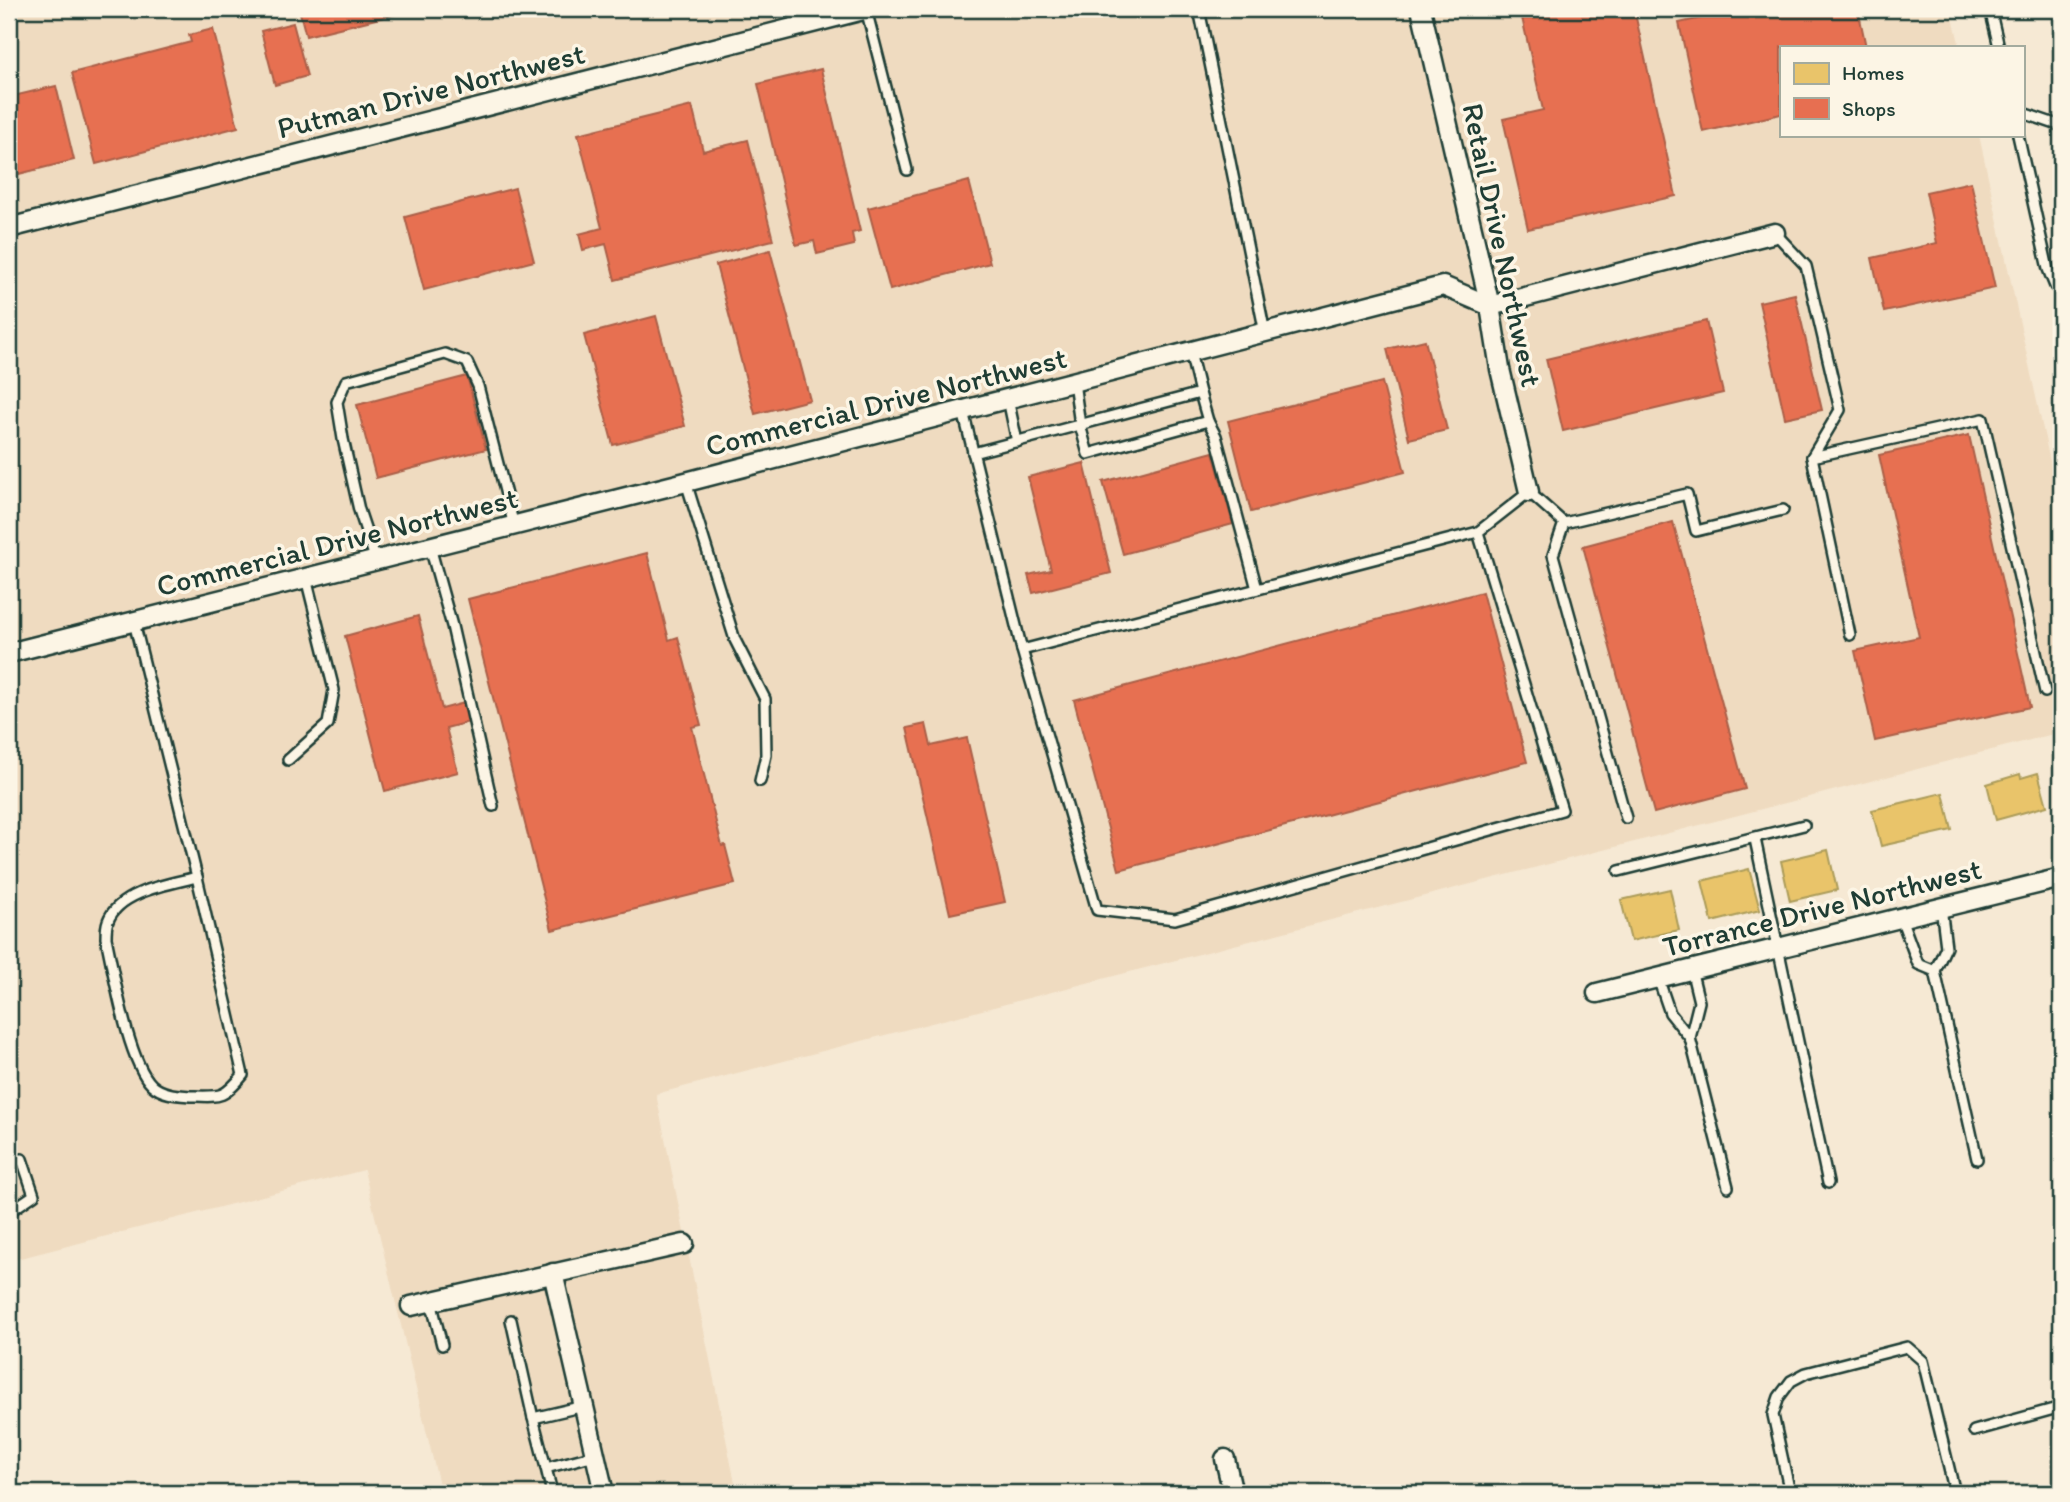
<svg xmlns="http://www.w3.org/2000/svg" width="2070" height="1502" viewBox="0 0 2070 1502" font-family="Itim,sans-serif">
<rect width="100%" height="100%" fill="#f6e9d4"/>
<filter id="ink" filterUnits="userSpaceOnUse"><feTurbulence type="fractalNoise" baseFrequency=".0143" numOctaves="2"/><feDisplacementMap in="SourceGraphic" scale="14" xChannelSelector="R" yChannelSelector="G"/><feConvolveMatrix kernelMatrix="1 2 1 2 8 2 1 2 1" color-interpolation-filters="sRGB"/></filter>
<g filter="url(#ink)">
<polygon fill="#efdbc0" points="18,9 1951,9 1960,47 1781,47 1781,135 1979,135 2061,512 2061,732 656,1094 737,1493 441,1493 364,1170 9,1261 9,11"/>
<g fill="#e9c46a" stroke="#ac9c5a" stroke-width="2">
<polygon points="2038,773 2047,806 1996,820 1987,784 2020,774 2021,778"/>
<polygon points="1943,793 1952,830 1881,846 1872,810"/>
<polygon points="1828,850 1837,890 1790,901 1781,861"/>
<polygon points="1749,869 1760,910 1712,922 1702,881"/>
<polygon points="1670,889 1679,930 1631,941 1621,900"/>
</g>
<g fill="#e76f51" stroke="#ab6048" stroke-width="2">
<polygon points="299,9 417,9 306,36"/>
<polygon points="1520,9 1634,9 1676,196 1528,229 1503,119 1543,110"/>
<polygon points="1743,9 1858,9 1866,47 1781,47 1781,114 1703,132 1679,23"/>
<polygon points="293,23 307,76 275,85 261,31"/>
<polygon points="213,29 238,127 96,164 72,73 191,42 189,35"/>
<polygon points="821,69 860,231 852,233 854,245 817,254 814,241 796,245 758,84"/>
<polygon points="56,86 74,160 19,174 9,131 9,97"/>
<polygon points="692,106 703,151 748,140 773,240 615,280 606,244 583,250 579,234 602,228 578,134"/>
<polygon points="969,181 990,263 890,290 868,208"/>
<polygon points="1971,182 1995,288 1884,312 1872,258 1937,243 1926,192"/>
<polygon points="515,188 534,261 424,290 405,217"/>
<polygon points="770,250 810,400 755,414 716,265"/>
<polygon points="1795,294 1822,410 1785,418 1759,302"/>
<polygon points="656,316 685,426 613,445 584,335"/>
<polygon points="1706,321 1723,393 1563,431 1546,359"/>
<polygon points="1425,340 1447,430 1409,439 1387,349"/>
<polygon points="467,376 486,449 376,478 357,405"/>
<polygon points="1382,382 1405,472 1251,512 1228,421"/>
<polygon points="1969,435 2030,707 1875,741 1855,651 1919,637 1879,455"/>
<polygon points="1213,452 1233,524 1123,554 1103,482"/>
<polygon points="1084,463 1111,573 1033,593 1028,575 1051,570 1028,477"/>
<polygon points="1673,522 1745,789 1654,813 1583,546"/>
<polygon points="647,553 669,640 678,637 701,725 692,727 722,846 725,845 735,884 552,930 468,599"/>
<polygon points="1482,592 1527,762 1119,870 1074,700"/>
<polygon points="418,616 442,709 464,703 469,722 446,728 458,772 385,791 345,636"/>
<polygon points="926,724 931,746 967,738 1005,902 950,914 907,728"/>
</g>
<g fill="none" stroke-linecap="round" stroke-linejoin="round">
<g stroke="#1f3d34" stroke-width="14">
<g id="service">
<polyline points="866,9 907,170"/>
<polyline points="1199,9 1265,333"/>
<polyline points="1990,9 1999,47"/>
<polyline points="2023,113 2061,126"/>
<polyline points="2018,135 2048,269 2055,286 2061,291"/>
<polyline points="1775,233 1806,266 1840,410 1812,457 1850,635"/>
<polyline points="1190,352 1200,393"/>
<polyline points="1008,399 1017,442"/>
<polyline points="963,411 1022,650 1097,910 1175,919 1562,810 1478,532"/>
<polyline points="1208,421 1216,436 1257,589"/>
<polyline points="973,453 1200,393 1208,421 1088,454 1080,425 1074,382"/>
<polyline points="1812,457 1983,419 2045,692"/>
<polyline points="686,482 735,640 765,699 766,755 760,781"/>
<polyline points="1564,523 1553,555 1626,818"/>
<polyline points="430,547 452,626 493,806"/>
<polyline points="376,561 359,510 343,439 337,402 346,381 445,354 467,362 478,386 514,526"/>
<polyline points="134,622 197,877"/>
<polyline points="1022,650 1478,532 1529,492 1564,523 1687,494 1696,531 1783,510"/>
<polyline points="288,760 328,724 334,690 306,578"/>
<polyline points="1755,839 1828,1183"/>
<polyline points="1619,871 1804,825"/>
<path d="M 197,877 L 243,1075 C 224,1098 221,1097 192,1096 C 179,1095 163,1095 152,1085 C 128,1062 114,974 106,938 C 106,933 106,926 108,921 C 119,891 170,884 197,877 Z"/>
<polyline points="1941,907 1946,947 1935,971 1977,1159"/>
<polyline points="1901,918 1918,964 1935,971"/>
<polyline points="1691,969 1699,1002 1690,1038 1728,1187"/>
<polyline points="1658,978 1670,1013 1690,1038"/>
<polyline points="9,1162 22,1159 34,1195 9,1212"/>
<polyline points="431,1301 442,1345"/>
<polyline points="511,1320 533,1418 584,1406"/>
<polyline points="533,1418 546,1468 595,1455"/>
<polyline points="1974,1431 2061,1407"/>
<polyline points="546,1468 552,1493"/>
<polyline points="1790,1493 1773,1415 1779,1397 1791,1381 1806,1373 1907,1347 1923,1361 1955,1493"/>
</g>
</g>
<g stroke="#1f3d34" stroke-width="23">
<g id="minor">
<polyline points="1421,9 1490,306 1500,369 1529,492"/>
<polyline points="9,228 867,9"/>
<polyline points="9,653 686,482 1443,286 1490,306 1775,233"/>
<polyline points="1597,993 2061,878"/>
<polyline points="553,1273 604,1493"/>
<polyline points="411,1306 684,1244"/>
<polyline points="1225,1459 1233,1493"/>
</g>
</g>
<use href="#service" stroke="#fcf5e5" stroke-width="9"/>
<use href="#minor" stroke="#fcf5e5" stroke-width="18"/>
</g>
</g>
<g text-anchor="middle" stroke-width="7" stroke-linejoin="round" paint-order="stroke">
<g font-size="30" fill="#1f3d34" stroke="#fcf5e5">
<text transform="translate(431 91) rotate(-14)" y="10">Putman Drive Northwest</text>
<text transform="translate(1502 245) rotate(78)" y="10">Retail Drive Northwest</text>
<text transform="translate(886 402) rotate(-14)" y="10">Commercial Drive Northwest</text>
<text transform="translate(337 542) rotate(-14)" y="10">Commercial Drive Northwest</text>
<text transform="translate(1822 908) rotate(-14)" y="10">Torrance Drive Northwest</text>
</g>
</g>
<rect width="2070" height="1502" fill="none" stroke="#fcf5e5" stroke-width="35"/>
<rect x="18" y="18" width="2035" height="1467" fill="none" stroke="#1f3d34" stroke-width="2.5" filter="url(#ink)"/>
<rect x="1780" y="46" width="245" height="91" fill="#fcf5e5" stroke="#a4ab9e" stroke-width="2"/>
<rect x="1794" y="63" width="35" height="21" fill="#e9c46a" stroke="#a4ab9e" stroke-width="2"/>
<text x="1842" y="80" font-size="21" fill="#1f3d34">Homes</text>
<rect x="1794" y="98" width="35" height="21" fill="#e76f51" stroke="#a4ab9e" stroke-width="2"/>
<text x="1842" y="116" font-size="21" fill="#1f3d34">Shops</text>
</svg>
